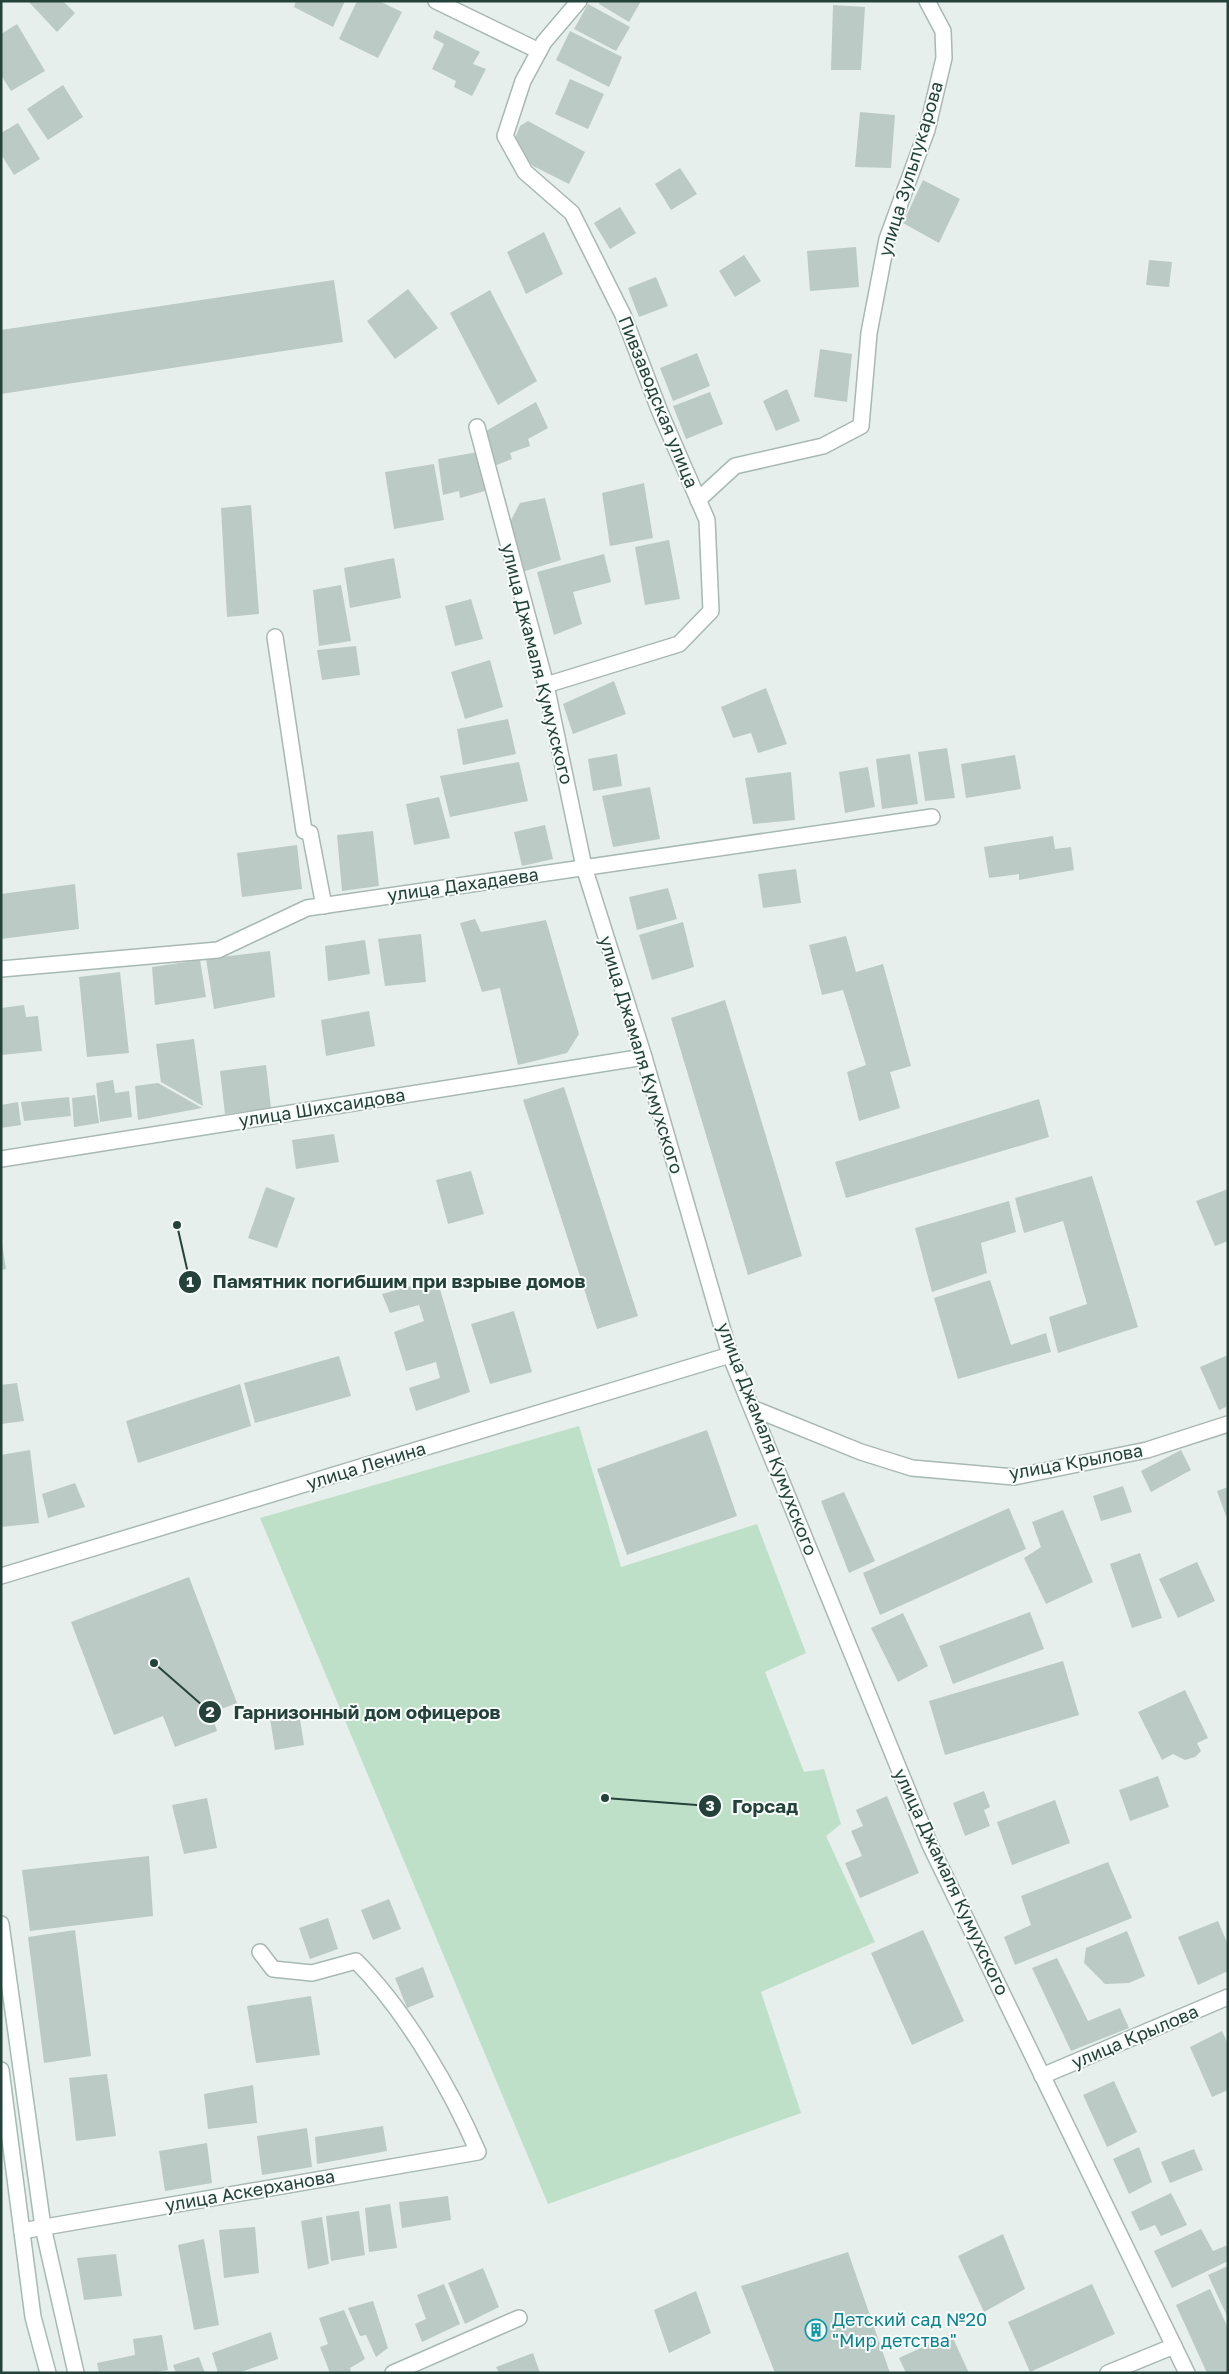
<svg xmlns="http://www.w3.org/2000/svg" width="1229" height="2374" viewBox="0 0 1229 2374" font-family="'Golos Text',sans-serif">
<rect width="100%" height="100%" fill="#e6efeb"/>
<polygon fill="#bfe0c8" points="579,1426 621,1567 757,1524 806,1653 765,1672 804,1772 824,1769 841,1824 826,1836 875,1942 761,1992 801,2113 548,2204 260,1518"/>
<g fill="#bbcac4">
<polygon points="28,1 63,1 75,13 57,32"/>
<polygon points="296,1 345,1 333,27 294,7"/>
<polygon points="357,1 379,1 402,12 378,58 339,39"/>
<polygon points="600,1 641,1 629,22 599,4"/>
<polygon points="588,4 630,27 616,51 574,29"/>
<polygon points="833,5 865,7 861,70 831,70"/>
<polygon points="17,24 45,71 11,91 1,75 1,34"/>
<polygon points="436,30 480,52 473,64 486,69 472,96 454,87 456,81 432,69 444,44 433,38"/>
<polygon points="570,31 622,57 609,87 556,60"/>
<polygon points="570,79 604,94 588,129 555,114"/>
<polygon points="63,85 83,117 48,140 27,109"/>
<polygon points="860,112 895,115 891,168 855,167"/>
<polygon points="528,121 585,152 569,184 533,166 518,151 514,141 520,126"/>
<polygon points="18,123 40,159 14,175 1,154 1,133"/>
<polygon points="680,168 697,194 671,210 655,184"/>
<polygon points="923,180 960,199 939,243 903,223"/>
<polygon points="620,207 636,233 610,249 594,223"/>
<polygon points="544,232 563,274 526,294 507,252"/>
<polygon points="856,247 859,287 810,291 807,251"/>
<polygon points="744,255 761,281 735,297 719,271"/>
<polygon points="1149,260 1172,262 1169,287 1146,285"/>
<polygon points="656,277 668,306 639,317 628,288"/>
<polygon points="334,280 343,342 1,394 1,330"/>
<polygon points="408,289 438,328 395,359 367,321"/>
<polygon points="490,290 537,381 498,405 450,313"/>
<polygon points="820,349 852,354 847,402 814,397"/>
<polygon points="697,353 710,386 673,401 660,368"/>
<polygon points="787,389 800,421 776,431 763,401"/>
<polygon points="710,392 723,424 686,439 673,406"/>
<polygon points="536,402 548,428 528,439 530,446 510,453 512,459 494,466 486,431"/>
<polygon points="478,452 485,491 460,498 459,491 443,495 438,459"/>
<polygon points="434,464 444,520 394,529 385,472"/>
<polygon points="644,483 653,538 610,546 602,493"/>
<polygon points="545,498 561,560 522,572 509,524 520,503"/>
<polygon points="251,505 259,614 227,617 221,508"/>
<polygon points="669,540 680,599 645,605 635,547"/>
<polygon points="604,554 611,582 573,592 582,624 554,635 537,572"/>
<polygon points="394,558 401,598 350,608 344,568"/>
<polygon points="341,585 351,641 319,646 313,590"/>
<polygon points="471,599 483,639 455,646 445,606"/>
<polygon points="356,646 360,675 322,680 317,650"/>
<polygon points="490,660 503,707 465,719 451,672"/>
<polygon points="614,681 626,714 573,734 563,704"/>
<polygon points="766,688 787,744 758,753 751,733 733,738 721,707"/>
<polygon points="508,719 516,754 463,765 457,729"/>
<polygon points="947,748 955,798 925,801 918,752"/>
<polygon points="617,754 622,786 593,791 588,759"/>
<polygon points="910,754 918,804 882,809 876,759"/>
<polygon points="1015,755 1021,789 966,798 961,764"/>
<polygon points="519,762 528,801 450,817 440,776"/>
<polygon points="868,767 875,807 845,813 839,772"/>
<polygon points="791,772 795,820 753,824 745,778"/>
<polygon points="650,787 660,839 613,847 602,796"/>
<polygon points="439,797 450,838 414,845 406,804"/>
<polygon points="545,825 553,859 522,866 514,832"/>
<polygon points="373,831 379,886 342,891 337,835"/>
<polygon points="1053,836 1055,849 1071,847 1074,870 1019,880 1019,874 989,878 984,847"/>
<polygon points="297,845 302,889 242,897 237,853"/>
<polygon points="796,869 801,903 763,908 758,874"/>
<polygon points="75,884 79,929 1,939 1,894"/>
<polygon points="668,888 677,919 637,930 629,897"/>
<polygon points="475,919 481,932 546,920 579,1034 567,1053 518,1065 500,988 482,992 460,923"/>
<polygon points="683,922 694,967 652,980 639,935"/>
<polygon points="421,934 426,982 385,986 378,939"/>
<polygon points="846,936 856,972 883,964 911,1066 890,1072 900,1108 859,1121 847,1072 866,1065 843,990 822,995 809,945"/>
<polygon points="365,940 370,974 328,981 325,946"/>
<polygon points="270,951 275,997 214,1009 206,959"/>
<polygon points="200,960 206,997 155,1005 152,967"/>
<polygon points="120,972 129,1053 87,1057 79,977"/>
<polygon points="725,1000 802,1256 748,1275 671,1018"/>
<polygon points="24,1005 26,1017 38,1016 42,1051 1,1055 1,1008"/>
<polygon points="369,1011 375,1046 326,1056 321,1020"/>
<polygon points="194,1039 203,1106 161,1082 156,1044"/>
<polygon points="266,1065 271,1108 225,1114 220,1071"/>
<polygon points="113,1080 115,1093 129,1091 132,1117 100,1122 96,1083"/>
<polygon points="158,1083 202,1108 138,1120 135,1086"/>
<polygon points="564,1087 638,1316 597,1329 523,1100"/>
<polygon points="95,1095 99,1123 74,1127 72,1098"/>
<polygon points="69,1097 71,1116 24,1121 21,1102"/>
<polygon points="1039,1099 1049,1137 846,1198 835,1162"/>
<polygon points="18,1102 21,1125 1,1128 1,1105"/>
<polygon points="334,1134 339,1162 296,1169 292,1140"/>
<polygon points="471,1171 484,1214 448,1224 436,1180"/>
<polygon points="1092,1176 1138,1327 1058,1353 1049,1317 1087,1304 1063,1221 1024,1233 1015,1198"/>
<polygon points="266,1187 295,1198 277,1248 248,1238"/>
<polygon points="1228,1189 1228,1241 1215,1246 1196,1201"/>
<polygon points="1009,1201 1016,1232 981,1243 987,1273 932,1292 915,1228"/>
<polygon points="1,1238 6,1269 1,1270"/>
<polygon points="437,1279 470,1392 416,1411 409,1388 440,1378 436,1362 406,1371 394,1332 424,1321 419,1305 390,1313 382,1294"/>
<polygon points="990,1280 1011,1345 1046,1333 1051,1352 958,1379 934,1298"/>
<polygon points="514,1311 532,1372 490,1384 471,1324"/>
<polygon points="1228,1355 1228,1406 1219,1410 1200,1367"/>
<polygon points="339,1356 351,1396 255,1423 244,1383"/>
<polygon points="17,1383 24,1421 1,1424 1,1385"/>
<polygon points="240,1384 251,1426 138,1463 126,1421"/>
<polygon points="707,1430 737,1516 627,1555 597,1469"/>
<polygon points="30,1450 39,1523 1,1527 1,1455"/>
<polygon points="1181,1450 1191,1470 1151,1492 1141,1471"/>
<polygon points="75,1483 85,1507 48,1518 42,1494"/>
<polygon points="1123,1486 1132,1512 1101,1521 1093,1496"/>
<polygon points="1228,1487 1228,1515 1226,1516 1217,1491"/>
<polygon points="844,1492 875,1561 849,1573 821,1501"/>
<polygon points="1009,1508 1026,1549 880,1615 863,1573"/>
<polygon points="1063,1510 1093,1582 1046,1604 1024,1558 1041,1547 1032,1522"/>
<polygon points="1140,1553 1162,1618 1132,1628 1110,1564"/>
<polygon points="1197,1562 1215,1601 1178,1618 1159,1579"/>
<polygon points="189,1577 237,1703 211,1713 217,1731 175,1747 163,1716 114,1735 71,1622"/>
<polygon points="1030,1612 1044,1649 953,1684 939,1646"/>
<polygon points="903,1613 928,1666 898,1682 871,1628"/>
<polygon points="1063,1661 1079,1715 945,1755 929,1701"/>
<polygon points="1185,1690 1208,1738 1197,1743 1201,1751 1195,1757 1185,1760 1173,1754 1162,1760 1138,1712"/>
<polygon points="299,1713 304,1745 275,1750 270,1718"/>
<polygon points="1158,1776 1169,1807 1130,1821 1119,1790"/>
<polygon points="984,1791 990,1807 984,1810 990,1826 965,1836 953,1803"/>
<polygon points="887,1796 919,1873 860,1898 845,1863 862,1856 851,1831 863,1826 856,1810"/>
<polygon points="207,1798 217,1848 184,1854 172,1805"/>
<polygon points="1055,1800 1070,1843 1012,1865 997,1822"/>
<polygon points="149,1856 153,1916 30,1931 22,1870"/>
<polygon points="1108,1862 1132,1918 1015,1965 1004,1937 1031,1925 1021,1896"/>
<polygon points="389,1899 401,1929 373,1940 361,1910"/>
<polygon points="328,1918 338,1949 310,1959 299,1928"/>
<polygon points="1218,1921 1228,1945 1228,1971 1198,1985 1178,1937"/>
<polygon points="75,1930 91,2056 44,2063 28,1937"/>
<polygon points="923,1930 964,2021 912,2045 871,1953"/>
<polygon points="1127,1931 1145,1976 1129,1983 1105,1984 1084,1963 1086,1948"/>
<polygon points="1057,1958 1088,2021 1120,2008 1129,2028 1071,2051 1032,1968"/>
<polygon points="423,1967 434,1997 407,2008 395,1978"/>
<polygon points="311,1996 320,2055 256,2063 247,2006"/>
<polygon points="1222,2031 1228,2044 1228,2090 1212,2097 1190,2047"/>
<polygon points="107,2074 116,2136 76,2141 69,2078"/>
<polygon points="1114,2081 1137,2132 1107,2147 1083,2095"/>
<polygon points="253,2085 257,2123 208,2129 204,2094"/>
<polygon points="383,2126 387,2151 317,2164 315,2137"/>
<polygon points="307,2128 312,2167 262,2175 257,2136"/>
<polygon points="207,2143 212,2183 165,2191 159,2151"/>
<polygon points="1139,2147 1152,2182 1129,2194 1113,2159"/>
<polygon points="1194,2149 1203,2170 1170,2183 1161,2162"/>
<polygon points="1171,2193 1187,2225 1161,2236 1155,2225 1140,2231 1131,2212"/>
<polygon points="448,2196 451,2220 402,2228 399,2202"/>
<polygon points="390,2204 397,2248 369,2252 365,2208"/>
<polygon points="359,2211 365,2255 331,2261 326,2216"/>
<polygon points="322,2217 329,2264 308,2269 301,2221"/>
<polygon points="255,2227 259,2273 224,2278 219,2230"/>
<polygon points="1201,2229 1213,2251 1228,2245 1228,2261 1172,2288 1154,2251"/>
<polygon points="1003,2234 1025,2289 984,2312 958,2256"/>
<polygon points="204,2239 219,2325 194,2330 178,2245"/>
<polygon points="848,2252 890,2373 775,2373 741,2286"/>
<polygon points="116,2254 122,2296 84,2300 77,2258"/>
<polygon points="1228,2266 1228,2318 1208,2275"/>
<polygon points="483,2268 499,2307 465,2324 448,2283"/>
<polygon points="444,2284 460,2324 422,2342 415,2324 426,2319 417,2295"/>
<polygon points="1092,2284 1115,2334 1030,2372 1008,2322"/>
<polygon points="1210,2289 1228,2328 1228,2373 1207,2373 1176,2305"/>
<polygon points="696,2291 711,2333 669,2353 654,2310"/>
<polygon points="373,2301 388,2348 376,2357 366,2335 360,2336 348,2308"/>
<polygon points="344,2310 365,2359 350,2368 351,2373 330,2373 320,2347 328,2344 319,2318"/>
<polygon points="271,2332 278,2359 238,2373 218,2373 212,2353"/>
<polygon points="951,2334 969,2373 906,2373 899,2358"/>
<polygon points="162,2335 168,2370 151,2373 99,2373 97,2363 135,2355 133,2339"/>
<polygon points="533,2353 540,2373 499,2373 496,2367"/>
<polygon points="199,2357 205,2373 176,2373 173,2365"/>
</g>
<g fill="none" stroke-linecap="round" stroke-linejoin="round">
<g stroke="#a8b8b2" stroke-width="18">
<g id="minor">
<polyline points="436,1 539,51"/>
<polyline points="477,427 546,685 584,867 644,1057 730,1355 930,1845 1187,2373"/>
<polyline points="698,500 735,466 823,446 861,426 869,333 887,239 927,130 944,58 943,31 927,1"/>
<polyline points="275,637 304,831 310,833 324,906"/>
<polyline points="546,685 679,644 711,611 707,520 660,412 623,315 572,213 525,172 505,136 523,81 544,42 579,1"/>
<polyline points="1,969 218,950 307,908 932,817"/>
<polyline points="1,1159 644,1057"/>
<polyline points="752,1408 861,1452 912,1468 1014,1477 1147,1450 1228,1424"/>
<polyline points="1,1576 730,1355"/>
<polyline points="1042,2076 1228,1997"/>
<path d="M 22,2231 L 478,2152 C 451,2089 405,2010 356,1961 L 312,1973 L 273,1969 L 260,1952"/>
<polyline points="393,2373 519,2318"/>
<polyline points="1108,2373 1174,2346"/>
</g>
</g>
<g stroke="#a4bbb3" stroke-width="18">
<g id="secondary">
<polyline points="1,1924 43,2227 76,2373"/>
<polyline points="1,2070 33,2317 48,2373"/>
</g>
</g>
<use href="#minor" stroke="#fff" stroke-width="15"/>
<use href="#secondary" stroke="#fff" stroke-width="15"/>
</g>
<defs>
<g id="building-ring" transform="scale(1.125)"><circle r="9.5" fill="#f7fbf9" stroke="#0f9aa8" stroke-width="1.5"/><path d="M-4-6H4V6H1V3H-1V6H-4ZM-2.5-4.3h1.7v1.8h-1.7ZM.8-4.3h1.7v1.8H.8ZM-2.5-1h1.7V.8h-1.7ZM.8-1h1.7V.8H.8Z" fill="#0f9aa8"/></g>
</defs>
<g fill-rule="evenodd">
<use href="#building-ring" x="816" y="2330"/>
</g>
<g text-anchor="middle" stroke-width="4" stroke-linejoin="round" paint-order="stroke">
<g font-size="18" fill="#24423a" stroke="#f7fbf9">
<text transform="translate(911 169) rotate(-73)" y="6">улица Зульпукарова</text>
<text transform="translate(658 402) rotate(68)" y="6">Пивзаводская улица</text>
<text transform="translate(537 664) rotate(76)" y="6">улица Джамаля Кумухского</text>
<text transform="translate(463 885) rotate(-8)" y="6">улица Дахадаева</text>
<text transform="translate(641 1055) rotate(73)" y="6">улица Джамаля Кумухского</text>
<text transform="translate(322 1108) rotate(-9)" y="6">улица Шихсаидова</text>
<text transform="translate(767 1439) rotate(69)" y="6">улица Джамаля Кумухского</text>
<text transform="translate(1076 1462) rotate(-10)" y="6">улица Крылова</text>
<text transform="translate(366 1466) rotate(-17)" y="6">улица Ленина</text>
<text transform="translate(951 1882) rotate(65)" y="6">улица Джамаля Кумухского</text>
<text transform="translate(1135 2037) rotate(-23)" y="6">улица Крылова</text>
<text transform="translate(250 2191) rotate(-10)" y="6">улица Аскерханова</text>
</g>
<g font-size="18" fill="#0d838f" stroke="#f7fbf9" text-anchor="start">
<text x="832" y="2326">Детский сад №20<tspan x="832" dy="21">"Мир детства"</tspan></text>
</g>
</g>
<path fill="none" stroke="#24423a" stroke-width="2" d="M177 1225L190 1282M154 1663L210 1712M605 1798L710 1806"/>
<g fill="#24423a" stroke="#f7fbf9" stroke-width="2">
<circle cx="177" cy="1225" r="5"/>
<circle cx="154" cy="1663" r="5"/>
<circle cx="605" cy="1798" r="5"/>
<circle cx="190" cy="1282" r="12"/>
<circle cx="210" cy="1712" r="12"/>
<circle cx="710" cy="1806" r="12"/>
</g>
<g font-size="15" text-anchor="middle" font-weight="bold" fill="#fff">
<text x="190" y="1287">1</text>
<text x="210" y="1717">2</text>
<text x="710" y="1811">3</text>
</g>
<g font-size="19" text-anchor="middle" font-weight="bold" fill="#24423a" stroke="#f7fbf9" stroke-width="4" stroke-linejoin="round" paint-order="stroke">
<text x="399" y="1288">Памятник погибшим при взрыве домов</text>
<text x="367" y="1719">Гарнизонный дом офицеров</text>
<text x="765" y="1813">Горсад</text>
</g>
<rect width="1229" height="2374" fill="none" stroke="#24423a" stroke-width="5"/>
</svg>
